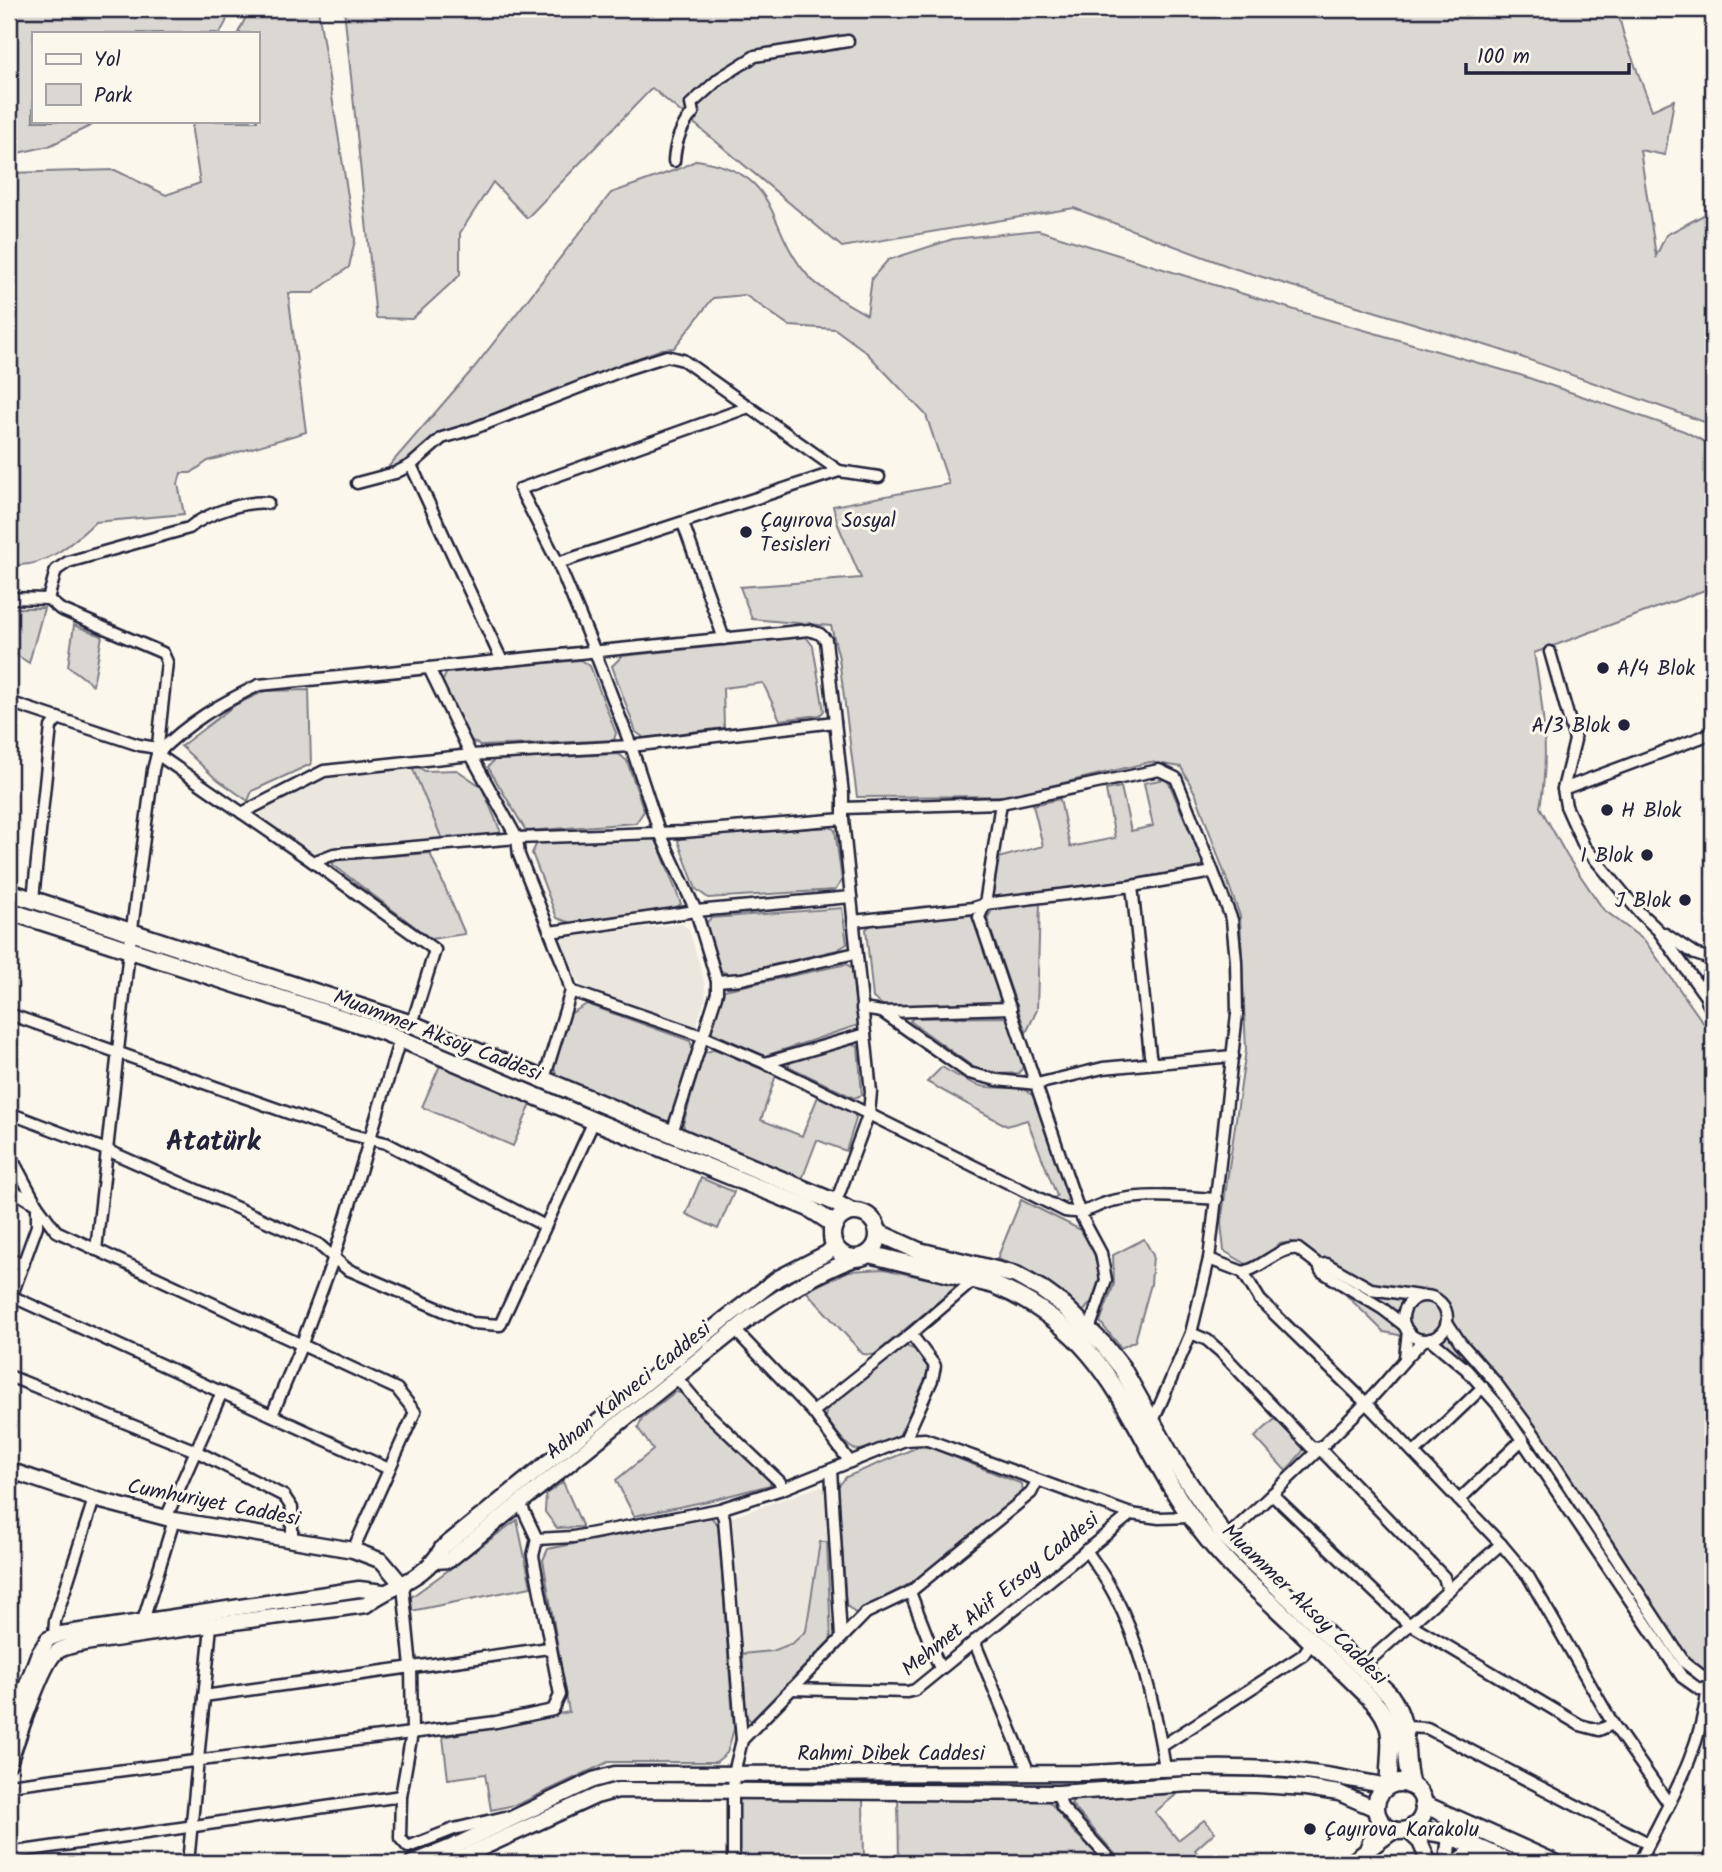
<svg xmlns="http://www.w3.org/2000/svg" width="1722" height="1872" viewBox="0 0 1722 1872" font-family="Kalam,sans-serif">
<rect width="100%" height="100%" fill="#fbf7ec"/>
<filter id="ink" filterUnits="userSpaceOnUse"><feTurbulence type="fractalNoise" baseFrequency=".0143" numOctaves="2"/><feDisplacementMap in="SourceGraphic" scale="14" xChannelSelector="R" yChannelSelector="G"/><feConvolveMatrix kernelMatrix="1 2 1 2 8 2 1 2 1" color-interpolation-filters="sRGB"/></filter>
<g filter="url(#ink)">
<g fill="#ebe7df">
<polygon points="412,767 442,839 344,844 313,854 260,818 263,806 328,777"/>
<polygon points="682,924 689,929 704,980 706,997 696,1025 691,1026 581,987 561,942 563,936"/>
<polygon points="821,1486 825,1491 831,1639 751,1721 746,1716 732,1517"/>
</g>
<g fill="#dbd8d3" stroke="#7e7d87" stroke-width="2">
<polygon points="9,9 229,9 226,22 220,33 33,33 33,121 100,121 49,146 9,155"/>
<path d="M 250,9 L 318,9 L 355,240 L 349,267 L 313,293 L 288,293 L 306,432 L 208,461 L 191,473 L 181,473 L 178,484 L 184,514 L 95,522 C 73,543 42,571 9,564 L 9,173 L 115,170 L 166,195 L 200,183 L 192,131 L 193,121 L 257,121 L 257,33 L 238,33 Z"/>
<polygon points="344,9 1617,9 1624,36 1652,110 1674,100 1665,155 1640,150 1656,256 1666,235 1713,210 1713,425 1501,350 1233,268 1074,208 842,247 652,88 527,218 493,182 460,233 460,275 412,319 376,318"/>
<path d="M 697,160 C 785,174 763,225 809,277 C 822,291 851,305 867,315 L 872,278 L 888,260 L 953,239 L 1038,230 L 1298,311 L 1520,375 L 1684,431 L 1713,446 L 1713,587 L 1534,653 C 1543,704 1550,756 1540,807 L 1567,856 L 1603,909 L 1645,941 L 1712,1035 L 1713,1083 L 1710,1088 L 1713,1101 L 1713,1711 L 1698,1694 L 1495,1381 L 1433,1342 L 1384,1332 L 1292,1242 L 1279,1244 L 1253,1268 L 1224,1251 L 1221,1223 L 1246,1050 L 1240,916 L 1196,795 L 1181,767 L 1150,762 L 1008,796 L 857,797 L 839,658 L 831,626 L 752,619 L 740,587 L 861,578 L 838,525 L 833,506 L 949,484 L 926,415 L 865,351 L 835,329 L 790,326 L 745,295 L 713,298 L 674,348 L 662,349 L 435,436 L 409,462 L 392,469 L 389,466 L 473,369 L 611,193 L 681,168 Z"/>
<polygon points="10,608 44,608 29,663 9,650"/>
<polygon points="74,625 102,636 93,685 68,666"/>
<polygon points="806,637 813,646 824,711 820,715 780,720 763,683 723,688 724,728 644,738 636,732 612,666 622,656"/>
<polygon points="580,660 590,666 616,733 614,740 481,746 471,740 442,682 447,672"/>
<polygon points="309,690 311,764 252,791 248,801 214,777 181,746 235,705 265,691"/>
<polygon points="619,754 627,761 644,811 636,823 526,831 488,767 494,760"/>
<polygon points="412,767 418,767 425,771 457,770 482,787 502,835 442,839"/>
<polygon points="1165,779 1169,783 1203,862 1201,867 1134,879 991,899 998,858 1043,846 1033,805 1060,799 1070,847 1115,838 1106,790 1121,787 1131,831 1153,826 1144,783"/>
<polygon points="830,827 835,830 842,881 835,890 708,898 696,889 678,841 683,836"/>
<polygon points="650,837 657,841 681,904 674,908 571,923 557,918 532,853 537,843"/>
<polygon points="430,853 465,934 431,939 332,864 337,860"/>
<polygon points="1040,902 1037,1010 1026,1033 987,919 993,908"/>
<polygon points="842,908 847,944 837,950 731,975 721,971 706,923 711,918"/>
<polygon points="966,912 974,919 1002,999 996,1003 884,1006 873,998 866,929 874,923"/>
<polygon points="145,943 424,1036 537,1085 839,1210 834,1216 413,1035 143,946"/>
<polygon points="847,964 852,969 858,1025 765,1056 711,1032 724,990"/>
<polygon points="587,1004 690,1041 693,1049 671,1119 664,1123 558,1079 554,1068 570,1014"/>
<polygon points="1007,1017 1023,1067 1019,1073 998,1074 976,1069 910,1021 913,1018"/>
<polygon points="851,1044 858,1046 862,1095 854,1098 788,1066 792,1061"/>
<polygon points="715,1049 776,1075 761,1120 802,1136 819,1094 854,1112 856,1119 846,1151 817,1140 801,1182 686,1134 683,1124 704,1053"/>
<polygon points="441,1063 532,1102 513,1146 422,1107"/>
<path d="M 942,1067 C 975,1087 983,1090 1022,1087 L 1033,1096 L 1069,1199 L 1064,1203 L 1050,1200 L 1057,1196 L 1027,1120 L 1007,1126 L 927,1082 Z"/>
<polygon points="701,1178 734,1192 718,1229 686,1214"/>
<path d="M 1021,1200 L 1083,1231 L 1094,1252 L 1100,1279 L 1092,1301 L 1083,1312 C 1056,1286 1032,1271 997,1259 Z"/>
<polygon points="1144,1239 1153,1255 1151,1284 1135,1341 1121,1348 1100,1322 1114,1284 1113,1255"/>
<polygon points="884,1269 952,1284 955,1288 874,1355 863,1354 806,1291 849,1271"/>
<path d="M 905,1346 L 917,1350 L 928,1366 L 926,1378 L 899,1436 C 850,1455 858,1460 825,1417 L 827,1407 Z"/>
<polygon points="675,1392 682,1393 770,1480 770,1485 708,1501 634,1516 616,1480 653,1450 638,1428 642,1418"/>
<polygon points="1275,1419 1303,1447 1303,1451 1286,1471 1255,1437"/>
<polygon points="918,1447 929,1447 1022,1484 1023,1493 917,1580 855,1613 846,1605 838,1487 846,1477"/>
<polygon points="563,1482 582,1525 582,1527 557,1528 545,1512 546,1494"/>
<polygon points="711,1517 718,1525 734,1729 727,1753 716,1762 608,1762 519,1804 491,1810 485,1774 448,1779 443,1737 569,1712 543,1560 548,1549"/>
<polygon points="517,1520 531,1587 411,1611 410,1598"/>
<polygon points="820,1542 827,1542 831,1639 751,1721 746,1716 742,1654 773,1651 793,1643 806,1631"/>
<polygon points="1172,1774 1298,1777 1298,1781 1069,1785 748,1785 748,1780"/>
<polygon points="1177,1794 1155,1812 1178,1840 1204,1820 1215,1832 1195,1850 1204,1863 1123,1863 1071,1804 1074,1799"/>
<polygon points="739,1799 863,1799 864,1863 739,1863"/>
<polygon points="898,1799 1048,1800 1073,1831 1102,1859 1098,1863 899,1863"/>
</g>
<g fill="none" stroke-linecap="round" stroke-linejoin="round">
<g stroke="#22223b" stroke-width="15">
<g id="street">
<path d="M 674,161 C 675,144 681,125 693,113 L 691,104 L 720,78 L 755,56 L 848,41"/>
<polyline points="411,465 502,661"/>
<polyline points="357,483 395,473 411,465 442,438 472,429 626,369 667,356 683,360 839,471"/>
<polyline points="683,523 724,639"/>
<polyline points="558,563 839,471 879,477"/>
<path d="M 9,598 L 48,599 L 56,570 L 68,562 L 189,528 C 205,514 247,500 268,503"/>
<polyline points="48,599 60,609 163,653 167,662 157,754 153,770 129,951 96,1250"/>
<polyline points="1550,652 1575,740 1563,789"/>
<polyline points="429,668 471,755 517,838 519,855 564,967 571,991 544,1079"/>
<polyline points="9,702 139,745 157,748"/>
<path d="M 157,754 C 190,721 218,705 259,685 L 809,630 L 820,634 L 826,640 L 843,794 L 843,819 L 871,1092 L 869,1113 L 839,1194 L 832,1201"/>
<polyline points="157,754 313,862 435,950 412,1024"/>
<polyline points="1001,803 985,904 979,917 1080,1214 1101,1253 1106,1280 1089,1330"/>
<polyline points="843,808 1001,803 1159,770 1176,778 1232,920 1236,961 1237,1014 1209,1259 1191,1333 1153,1421"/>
<polyline points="242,813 324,771 471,755 631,746 835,722"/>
<polyline points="313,862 334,854 517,838 683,832 843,819"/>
<polyline points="1132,886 1150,1055 1152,1062"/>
<polyline points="33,899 51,727 58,718"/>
<polyline points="853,921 973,908 985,904 1132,886 1213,872"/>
<polyline points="550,932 696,911 851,897"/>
<polyline points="1665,934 1695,954 1713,960"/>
<path d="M 1713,969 C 1702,983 1702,997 1713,1011"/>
<polyline points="717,981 742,979 856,953"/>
<path d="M 571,991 L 702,1036 L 765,1063 L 1065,1211 C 1088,1215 1092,1206 1112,1201 C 1146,1193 1183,1197 1217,1199"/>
<polyline points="1704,994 1658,930 1640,913 1584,846 1566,806 1563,789 1713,733"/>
<polyline points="862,1009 882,1012 1011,1008"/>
<polyline points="882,1012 969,1073 997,1080 1037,1084 1103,1068 1233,1056"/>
<polyline points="9,1014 345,1133 386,1143 545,1226"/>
<polyline points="765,1063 865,1034"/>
<polyline points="9,1113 109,1151 318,1244 347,1269 472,1323 500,1325 594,1121"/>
<polyline points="672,1133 717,993 717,981 696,911 659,831 631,746 595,652 558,563 520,489 749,407"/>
<polyline points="9,1153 37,1205 37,1226 9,1303"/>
<polyline points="9,1188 37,1205 56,1231 397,1389 415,1412 353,1550"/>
<polyline points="9,1258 23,1265"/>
<polyline points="1209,1259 1243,1272 1260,1300 1366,1403 1501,1544 1528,1576 1613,1724 1669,1804"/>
<polyline points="1319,1265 1327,1264 1371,1289 1419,1296"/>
<path d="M 1243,1272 C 1262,1269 1279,1246 1298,1249 L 1319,1265 L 1321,1271 L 1383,1309 L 1405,1326"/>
<circle cx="1425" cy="1318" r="22"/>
<polyline points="11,1296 389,1469"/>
<polyline points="1447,1322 1460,1342 1496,1383 1539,1441 1684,1662 1702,1676 1713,1677"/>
<polyline points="735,1330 813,1412 850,1462"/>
<polyline points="1191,1333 1207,1340 1221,1352 1311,1447 1319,1448 1444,1577 1448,1591"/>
<polyline points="1430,1339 1466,1369 1499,1406 1682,1677 1699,1689 1713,1690"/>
<polyline points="1405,1357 1408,1331"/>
<polyline points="9,1376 196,1451 284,1496 292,1508 292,1539"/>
<polyline points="676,1377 704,1410 780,1482 782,1489"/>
<polyline points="813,1412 911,1334 974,1280"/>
<polyline points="272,1415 301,1346 334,1257 400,1039"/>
<polyline points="905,1440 932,1380 935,1366 911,1334"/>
<polyline points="1414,1453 1483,1387"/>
<polyline points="831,1470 841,1637"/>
<polyline points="1272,1494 1405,1621 1580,1725 1599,1730 1613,1724"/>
<polyline points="9,1495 16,1472"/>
<polyline points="1459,1500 1523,1439"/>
<polyline points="720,1509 724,1518 742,1740"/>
<polyline points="166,1518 222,1392"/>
<path d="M 1226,1538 C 1274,1492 1323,1447 1370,1399 C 1389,1380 1404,1358 1424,1340"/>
<polyline points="537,1539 573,1537 720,1509 782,1489 905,1440 925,1439 1131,1514 1159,1518 1191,1517"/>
<path d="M 1086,1550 C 1096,1565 1107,1580 1115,1596 C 1142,1648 1156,1711 1165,1768"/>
<polyline points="403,1586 411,1667 412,1733 401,1796 400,1838 408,1847 454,1829 505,1817"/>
<polyline points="910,1592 940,1669"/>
<polyline points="143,1621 174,1520"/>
<polyline points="54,1636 55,1621 94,1499"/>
<polyline points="974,1641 1029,1773"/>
<polyline points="1362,1667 1501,1544"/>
<polyline points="791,1689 907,1692 915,1690 1131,1514"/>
<polyline points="204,1696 549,1648"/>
<polyline points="1405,1727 1427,1728 1648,1843"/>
<polyline points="1162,1746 1303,1655 1312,1642"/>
<polyline points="9,1785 496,1722 553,1710 560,1695 533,1556 537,1539 520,1503"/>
<polyline points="1058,1793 1062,1807 1113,1863"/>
<polyline points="9,1853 401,1796"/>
<polyline points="188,1863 211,1626"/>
<polyline points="733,1863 733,1790 734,1773 742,1740 866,1613 910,1592 1031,1493 1037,1481"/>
<path d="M 1639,1863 C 1668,1804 1701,1754 1708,1686"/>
</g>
</g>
<g stroke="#22223b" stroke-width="19">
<g id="secondary">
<polyline points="9,1470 94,1499 174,1520 353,1550 382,1561 403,1586"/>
<path d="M 435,1561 L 449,1560 L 750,1318 C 783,1295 816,1273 854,1259"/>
<polyline points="9,1733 38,1655 48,1639 61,1634 359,1589 383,1592"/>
<path d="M 9,1763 C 17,1742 42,1660 58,1651 C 72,1642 104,1641 121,1638 C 202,1625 284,1616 366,1605 C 393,1584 424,1581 442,1548 L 725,1319 L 778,1278 L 827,1253 L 834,1246"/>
<polyline points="1407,1830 1420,1842 1429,1863"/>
<polyline points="1366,1852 1379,1820"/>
<path d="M 412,1863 L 452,1847 L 593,1780 L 615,1774 L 1089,1773 C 1155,1769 1221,1765 1287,1770 C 1321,1773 1354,1780 1387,1786"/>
<polyline points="449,1863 596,1796 618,1790 1058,1793 1190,1784 1257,1785 1306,1788 1339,1793 1376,1809"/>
<polyline points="1350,1863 1395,1830"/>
<polyline points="1447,1863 1450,1835"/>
<polyline points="1456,1863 1472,1851 1482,1850"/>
</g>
</g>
<g stroke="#22223b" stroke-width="21">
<g id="primary">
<polyline points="9,892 412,1024 832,1201 852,1212"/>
<polyline points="9,911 384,1032 594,1121 809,1208 832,1223 832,1231"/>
<circle cx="855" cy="1235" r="23"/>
<path d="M 879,1233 L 919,1251 L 1016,1275 L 1041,1289 L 1063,1305 L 1103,1344 L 1122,1368 L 1174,1461 L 1223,1534 L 1389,1694 C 1413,1728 1401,1750 1411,1786"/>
<path d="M 869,1254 L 994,1285 C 1120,1338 1128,1435 1202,1532 C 1223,1560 1248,1582 1273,1605 C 1307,1637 1340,1668 1373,1701 C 1400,1730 1387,1750 1389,1785"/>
<circle cx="1400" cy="1807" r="24"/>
<polyline points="1423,1804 1555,1863"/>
<polyline points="1414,1826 1424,1831 1450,1835 1512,1863"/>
</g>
</g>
<use href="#street" stroke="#fbf7ec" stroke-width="10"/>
<use href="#secondary" stroke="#fbf7ec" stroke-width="14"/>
<use href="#primary" stroke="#fbf7ec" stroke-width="16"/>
</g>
</g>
<g fill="#22223b" stroke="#fbf7ec" stroke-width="2.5">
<circle cx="746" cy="532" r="7"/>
<circle cx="1603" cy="668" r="7"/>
<circle cx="1624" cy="725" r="7"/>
<circle cx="1607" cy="810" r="7"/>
<circle cx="1647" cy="855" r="7"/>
<circle cx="1685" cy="900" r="7"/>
<circle cx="1310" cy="1829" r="7"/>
</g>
<g text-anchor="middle" stroke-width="6" stroke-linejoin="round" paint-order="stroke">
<g font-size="21" fill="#22223b" stroke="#fbf7ec" text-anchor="start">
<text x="760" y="527">Çayırova Sosyal<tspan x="760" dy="24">Tesisleri</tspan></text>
<text x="1617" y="675">A/4 Blok</text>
<text x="1610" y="732" text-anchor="end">A/3 Blok</text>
<text x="1621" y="817">H Blok</text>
<text x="1633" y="862" text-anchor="end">I Blok</text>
<text x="1671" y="907" text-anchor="end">J Blok</text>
<text x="1324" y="1836">Çayırova Karakolu</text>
</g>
<g font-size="21" fill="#22223b" stroke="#fbf7ec">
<text transform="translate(438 1035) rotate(21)" y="7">Muammer Aksoy Caddesi</text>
<text transform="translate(628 1390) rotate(-39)" y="7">Adnan Kahveci Caddesi</text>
<text transform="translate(214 1502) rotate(11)" y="7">Cumhuriyet Caddesi</text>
<text transform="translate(1000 1594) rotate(-39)" y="7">Mehmet Akif Ersoy Caddesi</text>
<text transform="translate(1305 1604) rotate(44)" y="7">Muammer Aksoy Caddesi</text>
<text x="891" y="1760">Rahmi Dibek Caddesi</text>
</g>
<g font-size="28" font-weight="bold" fill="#22223b" stroke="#fbf7ec">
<text x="213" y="1150">Atatürk</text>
</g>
</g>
<rect width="1722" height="1872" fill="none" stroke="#fbf7ec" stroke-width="35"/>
<rect x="18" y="18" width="1687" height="1837" fill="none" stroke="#22223b" stroke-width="2.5" filter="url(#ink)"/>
<rect x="32" y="32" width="228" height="91" fill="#fbf7ec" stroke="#a4a2a5" stroke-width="2"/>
<rect x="46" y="54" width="35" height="10" fill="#fbf7ec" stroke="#a4a2a5" stroke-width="2"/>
<text x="94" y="66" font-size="21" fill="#22223b">Yol</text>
<rect x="46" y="84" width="35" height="21" fill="#dbd8d3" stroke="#a4a2a5" stroke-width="2"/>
<text x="94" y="102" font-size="21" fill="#22223b">Park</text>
<path d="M1466 63v10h163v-10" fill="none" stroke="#22223b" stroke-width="3.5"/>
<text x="1477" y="63" font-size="21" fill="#22223b" stroke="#fbf7ec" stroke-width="5" paint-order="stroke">100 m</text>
</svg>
